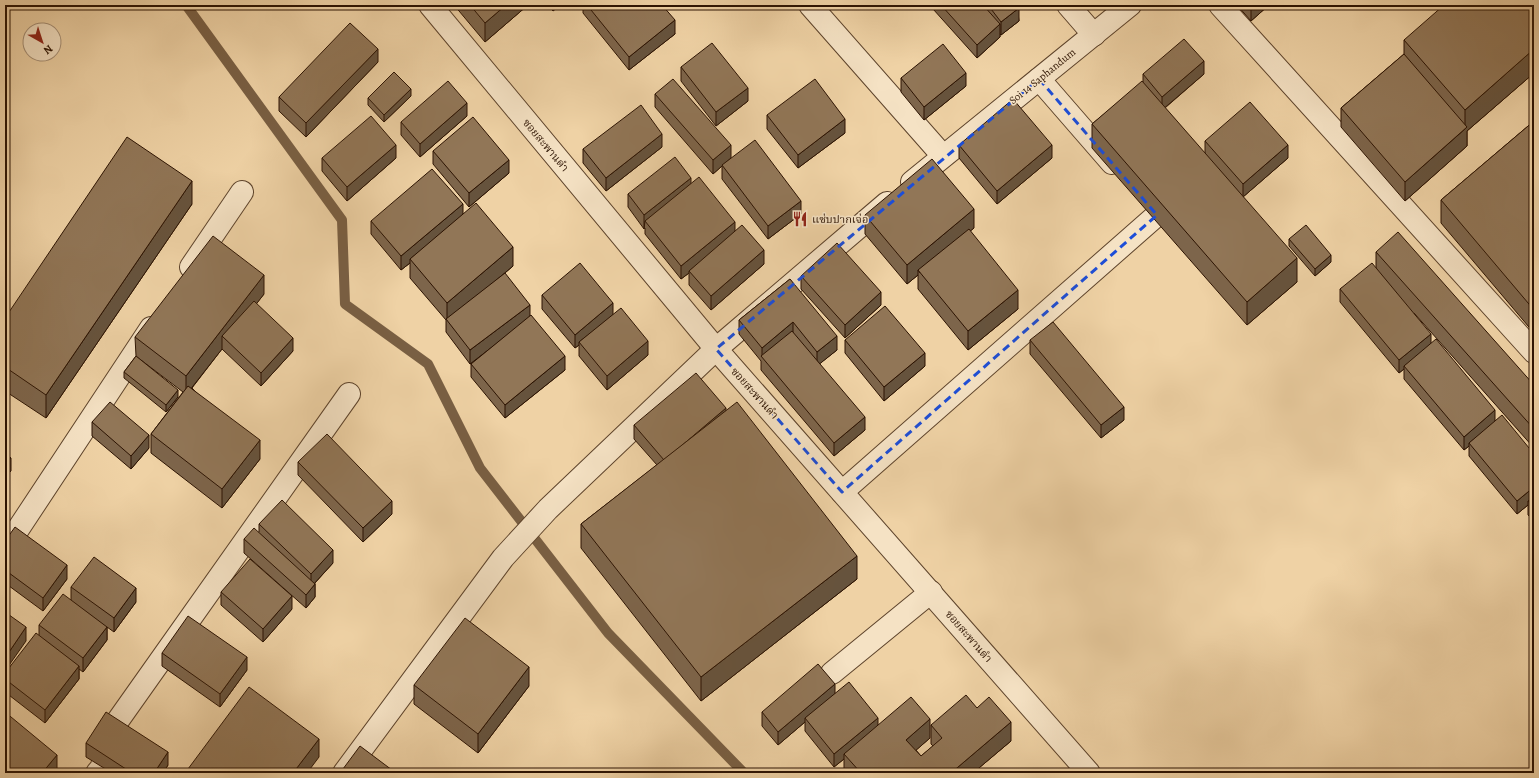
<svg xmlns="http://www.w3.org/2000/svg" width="1539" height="778" viewBox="0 0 1539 778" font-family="Alegreya,'Noto Serif Thai',serif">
<rect width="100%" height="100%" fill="#efd2a5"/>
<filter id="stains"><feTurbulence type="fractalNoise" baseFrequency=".005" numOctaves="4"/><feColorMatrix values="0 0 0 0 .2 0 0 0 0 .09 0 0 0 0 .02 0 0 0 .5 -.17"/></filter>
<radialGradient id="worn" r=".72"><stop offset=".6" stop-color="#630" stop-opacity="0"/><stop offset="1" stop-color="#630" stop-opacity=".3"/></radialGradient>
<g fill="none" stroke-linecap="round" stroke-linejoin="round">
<polyline stroke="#795f43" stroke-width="10" points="186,5 342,220 345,304 428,364 480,468 608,633 744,773"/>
<g stroke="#5d432b" stroke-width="24">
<g id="street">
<polyline points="430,5 716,349 1089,773"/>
<polyline points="810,5 943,156"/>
<polyline points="1068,5 1094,35"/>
<polyline points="1220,5 1534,352"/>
<polyline points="1039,79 1112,163"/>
<polyline points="912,182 1130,5"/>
<polyline points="191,267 242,192"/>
<polyline points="842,492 1157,215"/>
<polyline points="5,549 151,328"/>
<polyline points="832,673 931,592"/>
<polyline points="97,773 102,767 107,736 349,394"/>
<polyline points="344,773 503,558 548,509 716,349 887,203"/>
</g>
</g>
<use href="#street" stroke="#f5e2c4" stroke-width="22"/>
</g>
<g fill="#7d654b" stroke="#2c1302">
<polygon points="454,5 528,5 485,42"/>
<polygon points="547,5 560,5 553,11"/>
<polygon points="583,5 662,5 675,34 629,70 583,13"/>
<polygon points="933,5 1017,5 1019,21 1001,35 1000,34 1000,37 977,58 933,9"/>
<polygon points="1237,5 1269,5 1251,21"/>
<polygon points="1534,5 1534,73 1467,131 1467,146 1405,201 1341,127 1341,108 1404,54 1404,40"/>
<polygon points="378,62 306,137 279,111 279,97"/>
<polygon points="681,67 748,101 716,126 681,81"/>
<polygon points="1143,74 1204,74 1165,108 1205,154 1205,141 1288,158 1243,197 1297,282 1247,325 1092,148 1092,124 1143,82"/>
<polygon points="901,78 966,86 924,120 901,92"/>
<polygon points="655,94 731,158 726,162 801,214 768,239 722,179 722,166 713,174 655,107"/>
<polygon points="411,96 384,122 368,105 368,98"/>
<polygon points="767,115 845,133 798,168 767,129"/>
<polygon points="467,116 420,157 401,135 401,122"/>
<polygon points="1534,121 1534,333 1441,223 1441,200"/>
<polygon points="959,145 1052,158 997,204 959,158"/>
<polygon points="662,147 606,191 583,163 583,149"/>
<polygon points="433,151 509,173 469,207 433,164"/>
<polygon points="322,158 396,158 347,201 322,171"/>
<polygon points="691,184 764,264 711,310 689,285 689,273 681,279 645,234 645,228 644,229 628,207 628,194"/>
<polygon points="192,204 46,418 5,391 5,318"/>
<polygon points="463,215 513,266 497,280 530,317 565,370 505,418 471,377 471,364 505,337 470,364 446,332 446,320 410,278 410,263 401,270 371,234 371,221"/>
<polygon points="865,215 974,228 970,231 1018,309 968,350 918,289 918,275 907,284 865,234"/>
<polygon points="1289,239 1331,262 1315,276 1289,246"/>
<polygon points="1376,252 1534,385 1534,448 1414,313 1431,343 1495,421 1534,454 1534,521 1528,515 1528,505 1517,514 1469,456 1469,446 1464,450 1404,379 1404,369 1399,373 1340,302 1340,289 1376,268"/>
<polygon points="801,276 881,305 845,338 801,289"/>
<polygon points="790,279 837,350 819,364 865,430 834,456 761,370 761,361 739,334 739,320"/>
<polygon points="264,294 256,304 293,351 261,386 222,349 192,388 260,459 222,508 151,453 151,434 183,392 137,357 178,397 166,412 124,378 124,372 136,356 135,337"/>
<polygon points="542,295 613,314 648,355 607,390 579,356 579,345 575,348 542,309"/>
<polygon points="845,340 925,366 884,401 845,353"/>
<polygon points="1030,340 1124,420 1101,438 1030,354"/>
<polygon points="726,411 857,579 701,701 581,548 581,524 657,465 634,439 634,425"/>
<polygon points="92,422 149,448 131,469 92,436"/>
<polygon points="298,462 392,514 363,542 298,475"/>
<polygon points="259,524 333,563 315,583 315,597 306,608 244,553 244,539 259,532"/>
<polygon points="5,541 67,579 43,611 5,583"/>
<polygon points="71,587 136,602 114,632 107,627 107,640 83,672 79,669 79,679 45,723 5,692 5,673 39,635 39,625 71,600"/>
<polygon points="221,592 292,609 263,642 221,605"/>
<polygon points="162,653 247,670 220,707 162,666"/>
<polygon points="414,685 529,686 478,753 414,704"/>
<polygon points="835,693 878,725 930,738 916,750 921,756 933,746 931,744 931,725 977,708 1011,741 973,773 844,773 844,759 834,767 805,731 805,722 778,745 762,726 762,712"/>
<polygon points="5,712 57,768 53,773 5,773"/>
<polygon points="86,743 168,765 163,773 112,773 86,757"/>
</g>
<g fill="#66533d" stroke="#2c1302">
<polygon points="506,5 528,5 485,42 485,23"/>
<polygon points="553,5 560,5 553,11"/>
<polygon points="1254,5 1269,5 1251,21 1251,8"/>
<polygon points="1019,8 1019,21 1001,35 1001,22"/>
<polygon points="675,20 675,34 629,70 629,57"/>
<polygon points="1000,24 1000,37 977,58 977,45"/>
<polygon points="378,49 378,62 306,137 306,123"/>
<polygon points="1534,49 1534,73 1467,131 1467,146 1405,201 1405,182 1465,129 1465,110"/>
<polygon points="1204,61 1204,74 1162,110 1162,97"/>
<polygon points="966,73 966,86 924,120 924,107"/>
<polygon points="748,88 748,101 716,126 716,112"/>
<polygon points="411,89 411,96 384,122 384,115"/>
<polygon points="467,103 467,116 420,157 420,144"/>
<polygon points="845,119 845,133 798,168 798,155"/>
<polygon points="662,134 662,147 606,191 606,178"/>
<polygon points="396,145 396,158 347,201 347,187"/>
<polygon points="731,145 731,158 713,174 713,160"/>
<polygon points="1052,145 1052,158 997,204 997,191"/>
<polygon points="1288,145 1288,158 1243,197 1243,184"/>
<polygon points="509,160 509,173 469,207 469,193"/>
<polygon points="691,178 691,191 645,221 644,229 644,215"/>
<polygon points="192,181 192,204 46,418 46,395"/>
<polygon points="801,201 801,214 768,239 768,226"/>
<polygon points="463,204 463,218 410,259 410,263 401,270 401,256"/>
<polygon points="974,209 974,228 920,273 918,270 918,275 907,284 907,265"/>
<polygon points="735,222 735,236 689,271 689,273 681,279 681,266"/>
<polygon points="513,247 513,266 448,321 447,320 447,303"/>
<polygon points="764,250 764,264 711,310 711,296"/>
<polygon points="1331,255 1331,262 1315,276 1315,269"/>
<polygon points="1297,258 1297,282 1247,325 1247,302"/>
<polygon points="264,275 264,294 228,341 222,336 222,349 186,395 186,376"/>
<polygon points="1018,290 1018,309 968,350 968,331"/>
<polygon points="881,292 881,305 845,338 845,325"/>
<polygon points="613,303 613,316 579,342 579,345 575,348 575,335"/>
<polygon points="530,305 530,318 470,364 470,350"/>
<polygon points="793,322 793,336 762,357 762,348"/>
<polygon points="1431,334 1431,347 1404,366 1404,369 1399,373 1399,360"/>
<polygon points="837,336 837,350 817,366 817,352"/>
<polygon points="293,338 293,351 261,386 261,373"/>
<polygon points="648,341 648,355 607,390 607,376"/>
<polygon points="925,353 925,366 884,401 884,387"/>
<polygon points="565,356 565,370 505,418 505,405"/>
<polygon points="178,390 178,397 166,412 166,405"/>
<polygon points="1124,407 1124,420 1101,438 1101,425"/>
<polygon points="726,408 726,421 664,460"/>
<polygon points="1495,410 1495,423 1469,443 1469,446 1464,450 1464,437"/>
<polygon points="865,417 865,430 834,456 834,443"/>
<polygon points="149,435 149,448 131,469 131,456"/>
<polygon points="260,440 260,459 222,508 222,489"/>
<polygon points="11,458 11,471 5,477 5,464"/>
<polygon points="1534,487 1534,500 1528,501 1528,505 1517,514 1517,501"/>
<polygon points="392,501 392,514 363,542 363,528"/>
<polygon points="333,550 333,563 311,587 311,574"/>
<polygon points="857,556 857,579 701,701 701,677"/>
<polygon points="67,565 67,579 43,611 43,598"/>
<polygon points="315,584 315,597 306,608 306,595"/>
<polygon points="136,588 136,602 114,632 114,618"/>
<polygon points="292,596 292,609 263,642 263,629"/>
<polygon points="26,627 26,641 5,671 5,658"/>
<polygon points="107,627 107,640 83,672 83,658"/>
<polygon points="247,657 247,670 220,707 220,694"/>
<polygon points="79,666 79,679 45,723 45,710"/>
<polygon points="529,667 529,686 478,753 478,734"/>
<polygon points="835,684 835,697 805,718 805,722 778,745 778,732"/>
<polygon points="878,718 878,731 844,754 844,759 834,767 834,754"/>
<polygon points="930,719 930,738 906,759 906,740"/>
<polygon points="1011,722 1011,741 973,773 951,773"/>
<polygon points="319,739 319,757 307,773 293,773"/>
<polygon points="168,752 168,765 163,773 154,773"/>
<polygon points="57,755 57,768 53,773 42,773"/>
</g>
<g fill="#917657" stroke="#2c1302">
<polygon points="470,5 506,5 485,23"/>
<polygon points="587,5 662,5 675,20 629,57"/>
<polygon points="941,5 983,5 1000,24 977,45"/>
<polygon points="988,5 1017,5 1019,8 1001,22"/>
<polygon points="1249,5 1254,5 1251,8"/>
<polygon points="1444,5 1534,5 1534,49 1465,110 1404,40"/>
<polygon points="350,23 378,49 306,123 279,97"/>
<polygon points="1184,39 1204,61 1162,97 1143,74"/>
<polygon points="712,43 748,88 716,112 681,67"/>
<polygon points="943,44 966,73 924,107 901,78"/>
<polygon points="1404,54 1467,127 1405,182 1341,108"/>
<polygon points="394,72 411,89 384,115 368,98"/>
<polygon points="673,79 731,145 713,160 655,94"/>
<polygon points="815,79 845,119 798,155 767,115"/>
<polygon points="448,81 467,103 420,144 401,122"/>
<polygon points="1142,81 1297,258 1247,302 1092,124"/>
<polygon points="1013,99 1052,145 997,191 959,145"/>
<polygon points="1250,102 1288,145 1243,184 1205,141"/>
<polygon points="641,105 662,134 606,178 583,149"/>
<polygon points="371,116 396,145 347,187 322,158"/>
<polygon points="473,117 509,160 469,193 433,151"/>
<polygon points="1534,121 1534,310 1441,200"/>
<polygon points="127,137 192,181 46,395 5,367 5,318"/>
<polygon points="755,140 801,201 768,226 722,165"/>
<polygon points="675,157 691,178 644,215 628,194"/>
<polygon points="932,159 974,209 907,265 865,215"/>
<polygon points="432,169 463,204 401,256 371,221"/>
<polygon points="699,177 735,222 681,266 645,221"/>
<polygon points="476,203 513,247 447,303 410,259"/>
<polygon points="742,225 764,250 711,296 689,271"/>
<polygon points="1306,225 1331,255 1315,269 1289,239"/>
<polygon points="969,229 1018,290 968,331 918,270"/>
<polygon points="1398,232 1534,385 1534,429 1376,252"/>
<polygon points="213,236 264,275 186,376 135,337"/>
<polygon points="837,243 881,292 845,325 801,276"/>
<polygon points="580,263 613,303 575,335 542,295"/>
<polygon points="1372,263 1431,334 1399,360 1340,289"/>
<polygon points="505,273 530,305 470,350 446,319"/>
<polygon points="790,279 837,336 817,352 793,322 762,348 739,320"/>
<polygon points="254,301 293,338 261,373 222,336"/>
<polygon points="885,306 925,353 884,387 845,340"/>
<polygon points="621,308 648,341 607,376 579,342"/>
<polygon points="531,315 565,356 505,405 471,364"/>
<polygon points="1053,322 1124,407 1101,425 1030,340"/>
<polygon points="792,331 865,417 834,443 761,356"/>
<polygon points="1436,339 1495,410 1464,437 1404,366"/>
<polygon points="136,356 178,390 166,405 124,372"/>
<polygon points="696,373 726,408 680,447 664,460 634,425"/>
<polygon points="188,386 260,440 222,489 151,434"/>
<polygon points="110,402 149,435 131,456 92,422"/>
<polygon points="737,402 857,556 701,677 581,524"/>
<polygon points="1502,415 1534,454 1534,487 1517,501 1469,443"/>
<polygon points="327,434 392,501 363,528 298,462"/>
<polygon points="5,452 11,458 5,464"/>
<polygon points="1534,497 1534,508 1528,501"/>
<polygon points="282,500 333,550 311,574 259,524"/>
<polygon points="15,527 67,565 43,598 5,570 5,541"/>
<polygon points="254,528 315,584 306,595 244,539"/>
<polygon points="94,557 136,588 114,618 71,587"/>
<polygon points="250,559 292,596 263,629 221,592"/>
<polygon points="63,594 107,627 83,658 39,625"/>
<polygon points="5,612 26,627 5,658"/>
<polygon points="188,616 247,657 220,694 162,653"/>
<polygon points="465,618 529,667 478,734 414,685"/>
<polygon points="36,633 79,666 45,710 5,679 5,673"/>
<polygon points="818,664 835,684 778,732 762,712"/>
<polygon points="849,682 878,718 834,754 805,718"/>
<polygon points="249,687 319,739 293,773 185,773"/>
<polygon points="966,695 977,708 989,697 1011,722 951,773 861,773 844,754 911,697 930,719 906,740 921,756 942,738 931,725"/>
<polygon points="5,712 57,755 42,773 14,773 5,766"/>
<polygon points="106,712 168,752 154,773 132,773 86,743"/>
<polygon points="360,746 396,773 340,773"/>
</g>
<path fill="none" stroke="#1d4ed8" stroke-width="3" stroke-dasharray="8 5" stroke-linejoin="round" d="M 1039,79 L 1157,215 L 842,492 L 716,349 Z"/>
<defs>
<g id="restaurant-bare" transform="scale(1.2)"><path d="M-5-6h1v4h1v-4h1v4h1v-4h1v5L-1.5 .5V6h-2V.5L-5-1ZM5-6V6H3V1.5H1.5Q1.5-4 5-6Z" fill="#8f2418" stroke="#f5e2c4" stroke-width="2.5" paint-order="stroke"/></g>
</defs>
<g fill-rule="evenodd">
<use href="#restaurant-bare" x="800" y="219"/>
</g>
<g text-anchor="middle" stroke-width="3" stroke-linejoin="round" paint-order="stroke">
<g font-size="11" fill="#2c1302" stroke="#f5e2c4">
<text transform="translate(1042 76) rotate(-39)" y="4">Soi 14 Saphandum</text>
<text transform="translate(546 145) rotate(50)" y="4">ซอยสะพานดำ</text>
<text transform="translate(755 393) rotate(48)" y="4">ซอยสะพานดำ</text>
<text transform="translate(969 636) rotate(49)" y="4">ซอยสะพานดำ</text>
</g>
<g font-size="11" fill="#2c1302" stroke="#f5e2c4" text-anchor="start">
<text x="812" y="223">แซ่บปากเจ่อ</text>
</g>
</g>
<rect width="1539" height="778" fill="none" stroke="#efd2a5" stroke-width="20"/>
<rect x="6" y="6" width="1527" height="766" fill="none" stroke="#2c1302" stroke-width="2"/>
<rect x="10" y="10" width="1519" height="758" fill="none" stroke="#2c1302"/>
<g transform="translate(42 42) rotate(141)"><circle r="19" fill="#f5e2c4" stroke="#a58f76"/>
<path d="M0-3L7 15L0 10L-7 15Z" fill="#8f2418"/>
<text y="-6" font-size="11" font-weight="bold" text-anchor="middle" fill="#2c1302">N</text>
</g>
<rect width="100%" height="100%" filter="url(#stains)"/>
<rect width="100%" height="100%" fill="url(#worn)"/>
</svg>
